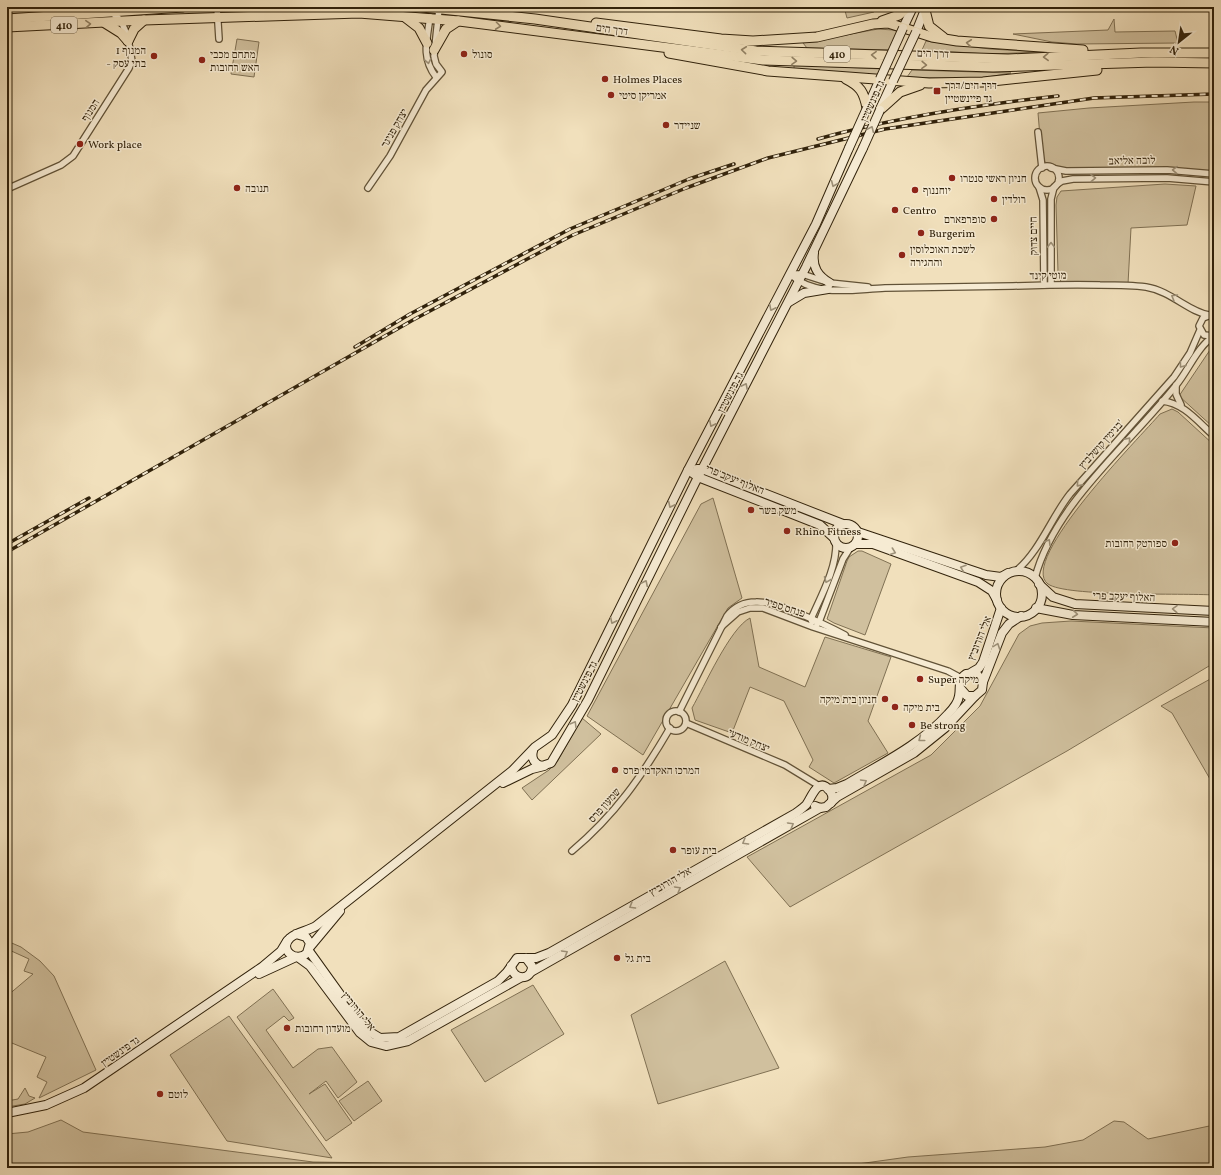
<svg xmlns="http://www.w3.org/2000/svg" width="1221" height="1175" viewBox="0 0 1221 1175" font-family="Vollkorn,'Frank Ruhl Libre',serif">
<rect width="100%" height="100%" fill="#f1e0bc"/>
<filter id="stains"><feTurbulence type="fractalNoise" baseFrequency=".005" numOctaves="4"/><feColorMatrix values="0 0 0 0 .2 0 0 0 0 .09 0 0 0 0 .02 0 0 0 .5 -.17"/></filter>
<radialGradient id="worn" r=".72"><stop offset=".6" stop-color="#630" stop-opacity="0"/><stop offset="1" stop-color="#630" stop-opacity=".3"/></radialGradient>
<g fill="#d0c09e" stroke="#807154">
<polygon points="844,7 873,7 874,12 847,18"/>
<polygon points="1114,19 1115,32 1175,31 1178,43 1077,44 1052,42 1013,34 1108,30"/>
<polygon points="878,29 893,30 900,32 893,50 807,48 803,43"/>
<polygon points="237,39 259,42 254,77 231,74"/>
<polygon points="926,41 990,49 1041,52 989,54 922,50"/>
<polygon points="794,65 883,69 880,77 794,71"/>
<polygon points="912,70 1011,73 976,79 907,77"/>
<polygon points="1194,102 1214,102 1214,172 1162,168 1064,169 1042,161 1038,113 1089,108"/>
<polygon points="1165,184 1196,186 1187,225 1131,228 1128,284 1065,284 1061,282 1058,272 1056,205 1057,197 1061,191"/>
<polygon points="1214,344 1214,428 1179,396"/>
<path d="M 1172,409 L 1178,412 L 1214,445 L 1214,595 C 1183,593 1066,597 1048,584 C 1017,561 1142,435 1160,414 Z"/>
<polygon points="713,498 742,598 728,608 643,755 587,716 701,504"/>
<polygon points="858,551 862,551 891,564 865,635 834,623 827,619 847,561 849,557"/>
<path d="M 750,618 L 759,667 L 805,687 L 825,637 L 891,657 L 868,721 L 888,753 L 834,783 L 809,767 L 813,760 L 784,701 L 750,687 L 732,733 L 695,720 L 692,708 C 704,687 730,628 750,618 Z"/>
<polygon points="1071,621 1214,628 1214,663 1067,751 790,907 747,857 931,755 980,706 1019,634 1030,626 1042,623"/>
<polygon points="1214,677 1214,786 1172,713 1161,706"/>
<polygon points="582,718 601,734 532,800 522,788 549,770 557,762"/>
<polygon points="7,941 21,947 40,961 54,976 96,1070 39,1098 47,1082 37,1077 46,1057 7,1041 7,996 33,974 24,971 29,959 7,949"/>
<polygon points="725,961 779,1068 658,1104 631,1015"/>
<polygon points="533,985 564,1034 485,1082 451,1030"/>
<polygon points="273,989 294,1018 289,1021 284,1016 266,1030 293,1068 318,1049 332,1047 357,1082 338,1098 326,1081 309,1094 325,1084 352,1123 326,1141 237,1017"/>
<polygon points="229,1016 332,1158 227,1141 170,1055"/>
<polygon points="368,1081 382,1101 354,1121 339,1101"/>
<polygon points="25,1088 29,1096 35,1098 25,1104 7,1107 7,1101 18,1099"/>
<polygon points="61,1120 83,1132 313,1162 525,1165 525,1168 7,1168 7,1134 28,1132"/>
<polygon points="1114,1121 1124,1122 1148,1139 1214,1125 1214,1168 829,1168 908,1157 1045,1147 1083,1140"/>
</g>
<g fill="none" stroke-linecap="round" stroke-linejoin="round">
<g stroke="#615237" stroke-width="8">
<g id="street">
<polyline points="217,7 219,39"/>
<path d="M 430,17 C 427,39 421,58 436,77"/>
<polyline points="1038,132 1042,168"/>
<circle cx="1047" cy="178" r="12"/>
<polyline points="1051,168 1066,171 1167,170 1214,174"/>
<polyline points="1056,185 1062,181 1073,179 1167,178 1214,182"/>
<polyline points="1039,187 1043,200 1044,285"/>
<polyline points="368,188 390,156 426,90 442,72 436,64 434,56 439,9"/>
<path d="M 7,189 L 61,165 L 73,156 L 129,68 L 132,61 C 129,45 127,21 111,12"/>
<path d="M 790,274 C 815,298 854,289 885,288 C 928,287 970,287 1013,286 C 1042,285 1071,284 1100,285 C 1115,285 1131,285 1146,287 C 1171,291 1189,312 1209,315"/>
<polyline points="790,274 802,274 830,283 868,287"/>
<polyline points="1051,284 1051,199 1054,187"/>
<polyline points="1214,336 1204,335 1199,326 1203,318 1214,314"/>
<polyline points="1176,385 1176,394 1181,405"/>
<path d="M 1162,401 C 1184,403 1198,422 1214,436"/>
<path d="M 1016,571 C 1040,551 1051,518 1070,494 L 1174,377 L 1190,353 L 1200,330"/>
<path d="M 1035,578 C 1054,504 1131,443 1177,384 C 1189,369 1198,346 1214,336"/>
<path d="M 812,622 L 811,619 C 821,596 837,568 836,542"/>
<polyline points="817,624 819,622 843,559 850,548"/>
<polyline points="721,627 738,612 750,608 763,608 813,627 948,671 961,678"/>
<circle cx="676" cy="721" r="10"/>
<path d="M 679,712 L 727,616 C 734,607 744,602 756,602 C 777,601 826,625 845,635"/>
<polyline points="686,723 785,765 821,787"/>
<path d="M 572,851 C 615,815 642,776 670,728"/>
</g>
</g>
<g stroke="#31220b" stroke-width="10">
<g id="secondary">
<polyline points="903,28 913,7"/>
<polyline points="916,32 926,7"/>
<polyline points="867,108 880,79"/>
<polyline points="880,109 893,81"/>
<path d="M 814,253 C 812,267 818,276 830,283"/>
<polyline points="789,302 804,293 828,289"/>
<polyline points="697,469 702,469 843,524"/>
<polyline points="688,470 698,477 820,525 834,538"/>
<circle cx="846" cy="536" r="12"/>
<polyline points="858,532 986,575 1001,577 1008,573"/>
<polyline points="856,544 873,544 978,582 992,591 997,600"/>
<circle cx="1019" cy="594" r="23"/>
<polyline points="1039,584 1053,597 1075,604 1214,611"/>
<polyline points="1036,608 1073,615 1214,622"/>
<polyline points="972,672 979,668 983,662 1001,608"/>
<polyline points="983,682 1002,633 1009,624 1021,616"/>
<path d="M 533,751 C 531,758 534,764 542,766 L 551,763 L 588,700 L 695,483 L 806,267 L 863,148"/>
<polyline points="503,783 532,769 544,766"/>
<path d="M 828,789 L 837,788 L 847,784 C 882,763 920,745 948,714 C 953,709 958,703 959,696 C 961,687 957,680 966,674 L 976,673 L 983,682 L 982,690 L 975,696 L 967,696 L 960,688"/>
<polyline points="815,806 820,808 826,807 837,797 914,753 945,728 975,696"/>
<path d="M 296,934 L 306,937 L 310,943 L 307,953 C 296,964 278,949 290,938 C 296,932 308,931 316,926 L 512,771 L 535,747 L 552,735 L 572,705 L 688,470 L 816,224 L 849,148"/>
<polyline points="310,947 340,911"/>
<path d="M 309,951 L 365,1029 L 380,1038 L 399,1037 L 498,981 L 507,972 L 517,958 L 536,958 L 549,953 L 796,813 C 800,810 803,808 806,805 C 811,799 818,775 830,791 C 833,795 833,799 831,803"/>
<polyline points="299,958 310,966 360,1033 371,1042 386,1046 408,1041 520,978"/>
<path d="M 511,966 C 513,981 532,981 532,966 L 526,958"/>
<polyline points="531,972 820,808"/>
<polyline points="259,974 296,957"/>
<polyline points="7,1113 46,1105 84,1088 262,967 281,951 287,941"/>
</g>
</g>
<g stroke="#31220b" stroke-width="11">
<g id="primary">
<polyline points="422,7 535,19 756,51 1008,59 1141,53 1214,53"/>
<polyline points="925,10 929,26 943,37"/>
<polyline points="406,18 419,28 427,43"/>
<polyline points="7,19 183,7"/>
<polyline points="882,21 899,15 908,7"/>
<polyline points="105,23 121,33 128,41"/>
<polyline points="596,23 721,39 753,41 817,37 873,24 888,23 932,37 957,41 1083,50"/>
<polyline points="7,27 144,20 359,13 459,21 763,60 993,67 1154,62 1214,63"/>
<polyline points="128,41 134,29 144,20"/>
<polyline points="434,50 446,29 458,21"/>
<polyline points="669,53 768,71 929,83 983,82 1097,70"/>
<path d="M 846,79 C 860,86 864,92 867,108"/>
<polyline points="880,110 900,92 920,85"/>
</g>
</g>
<use href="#street" stroke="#f6ebd3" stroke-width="5.5"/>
<use href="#secondary" stroke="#f6ebd3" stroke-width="8"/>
<use href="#primary" stroke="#f1e0bc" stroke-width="9"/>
<g stroke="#31220b" stroke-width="3.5">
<g id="rail">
<path d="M 818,139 C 896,117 978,105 1058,96"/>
<polyline points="355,347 410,314 570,229 689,179 734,164"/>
<polyline points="7,544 89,498"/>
<polyline points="7,552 413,320 531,257 573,235 686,188 768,158 885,129 1094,98 1214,94"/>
</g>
</g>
<use href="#rail" stroke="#f6ebd3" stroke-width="2" stroke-dasharray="6" stroke-linecap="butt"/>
<g stroke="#31220b" stroke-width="10" stroke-linecap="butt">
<g id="secondary-bridge">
<polyline points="880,79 903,28"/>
<polyline points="893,81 916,32"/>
<polyline points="849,148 867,108"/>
<polyline points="863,148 880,110"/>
</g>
</g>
<use href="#secondary-bridge" stroke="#f6ebd3" stroke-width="8"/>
</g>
<defs><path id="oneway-chevron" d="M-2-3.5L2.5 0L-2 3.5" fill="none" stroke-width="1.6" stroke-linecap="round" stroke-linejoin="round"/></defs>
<g stroke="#918164">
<use href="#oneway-chevron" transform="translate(88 24) rotate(-3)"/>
<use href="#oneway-chevron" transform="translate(498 26) rotate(7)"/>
<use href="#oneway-chevron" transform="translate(969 43) rotate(-174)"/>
<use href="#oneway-chevron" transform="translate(744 50) rotate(-174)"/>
<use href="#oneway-chevron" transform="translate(874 55) rotate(-178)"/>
<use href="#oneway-chevron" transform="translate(1046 57) rotate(178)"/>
<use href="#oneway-chevron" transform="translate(794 61) rotate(2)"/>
<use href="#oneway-chevron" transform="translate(924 65) rotate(2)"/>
</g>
<g stroke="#9d9179">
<use href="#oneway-chevron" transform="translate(428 61) rotate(79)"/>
<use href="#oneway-chevron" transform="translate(871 129) rotate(-66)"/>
<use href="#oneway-chevron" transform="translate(1175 170) rotate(-178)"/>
<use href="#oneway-chevron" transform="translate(1093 178) rotate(-1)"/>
<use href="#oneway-chevron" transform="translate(834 184) rotate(113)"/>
<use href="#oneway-chevron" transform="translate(1051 245) rotate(-90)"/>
<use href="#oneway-chevron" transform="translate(1174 297) rotate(-150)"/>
<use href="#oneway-chevron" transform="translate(772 308) rotate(117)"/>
<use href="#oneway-chevron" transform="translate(1182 365) rotate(126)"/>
<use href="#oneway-chevron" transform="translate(745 386) rotate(-63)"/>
<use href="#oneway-chevron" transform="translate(712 424) rotate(117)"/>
<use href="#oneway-chevron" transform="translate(1128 440) rotate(-49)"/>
<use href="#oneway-chevron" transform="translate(1079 484) rotate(132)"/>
<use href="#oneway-chevron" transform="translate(671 505) rotate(116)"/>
<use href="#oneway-chevron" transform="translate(1048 542) rotate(-59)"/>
<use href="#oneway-chevron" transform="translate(893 552) rotate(20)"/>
<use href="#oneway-chevron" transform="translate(963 568) rotate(-161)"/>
<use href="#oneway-chevron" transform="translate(827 580) rotate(112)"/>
<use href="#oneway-chevron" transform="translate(645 583) rotate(-64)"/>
<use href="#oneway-chevron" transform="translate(1175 609) rotate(-178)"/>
<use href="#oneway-chevron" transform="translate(1075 614) rotate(6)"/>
<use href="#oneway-chevron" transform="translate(613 621) rotate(116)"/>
<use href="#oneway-chevron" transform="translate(997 646) rotate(-70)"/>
<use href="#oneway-chevron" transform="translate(574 724) rotate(-59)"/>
<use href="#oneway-chevron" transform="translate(921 739) rotate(142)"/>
<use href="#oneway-chevron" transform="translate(864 782) rotate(-30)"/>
<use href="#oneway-chevron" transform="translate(791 825) rotate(-30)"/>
<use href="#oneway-chevron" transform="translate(745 842) rotate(150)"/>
<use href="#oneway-chevron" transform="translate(678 889) rotate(-30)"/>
<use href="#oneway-chevron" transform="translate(632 906) rotate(150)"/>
<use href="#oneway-chevron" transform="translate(565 953) rotate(-30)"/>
</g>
<g fill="#8f2418" stroke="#f6ebd3" stroke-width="1.5">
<circle cx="464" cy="54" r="4"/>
<circle cx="154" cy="56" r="4"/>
<circle cx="202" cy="60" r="4"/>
<circle cx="605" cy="79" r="4"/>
<rect x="933" y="87" width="8" height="8" rx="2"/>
<circle cx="611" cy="95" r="4"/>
<circle cx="666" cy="125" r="4"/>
<circle cx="80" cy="144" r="4"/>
<circle cx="952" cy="178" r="4"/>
<circle cx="237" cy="188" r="4"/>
<circle cx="915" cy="190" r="4"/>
<circle cx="994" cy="199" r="4"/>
<circle cx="895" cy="210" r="4"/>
<circle cx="994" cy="219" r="4"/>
<circle cx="921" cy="233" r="4"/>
<circle cx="902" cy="255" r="4"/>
<circle cx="751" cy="510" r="4"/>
<circle cx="787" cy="531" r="4"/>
<circle cx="1175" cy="543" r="4"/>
<circle cx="920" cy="679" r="4"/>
<circle cx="885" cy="699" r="4"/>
<circle cx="895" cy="707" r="4"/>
<circle cx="912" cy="725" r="4"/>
<circle cx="615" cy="770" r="4"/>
<circle cx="673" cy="850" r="4"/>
<circle cx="617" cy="958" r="4"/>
<circle cx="287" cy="1028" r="4"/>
<circle cx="160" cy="1094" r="4"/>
</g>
<g text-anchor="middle" stroke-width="3" stroke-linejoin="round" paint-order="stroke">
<g fill="#f6ebd3" stroke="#6c5e47" stroke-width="1">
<rect x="51" y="17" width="26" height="16" rx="3"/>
<rect x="824" y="46" width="26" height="16" rx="3"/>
</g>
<g font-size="10" font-weight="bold" fill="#31220b">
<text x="64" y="29">410</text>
<text x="837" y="58">410</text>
</g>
<g font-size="11" fill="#31220b" stroke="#f6ebd3">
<text transform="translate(612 29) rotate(8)" y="4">דרך הים</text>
<text transform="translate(933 53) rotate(2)" y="4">דרך הים</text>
<text transform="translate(872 101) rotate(-66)" y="4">גד פינשטיין</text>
<text transform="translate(90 110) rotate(-57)" y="4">המנוף</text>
<text transform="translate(394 128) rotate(-60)" y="4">יצחק פניגר</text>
<text transform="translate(1132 160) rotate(-1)" y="4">לובה אליאב</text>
<text transform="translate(1033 236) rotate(-91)" y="4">חיים צדוק</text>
<text transform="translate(1048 275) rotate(-1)" y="4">מוטי קינד</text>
<text transform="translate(730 392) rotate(-63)" y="4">גד פינשטיין</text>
<text transform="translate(1101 444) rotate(-48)" y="4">בנימין קושלביץ'</text>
<text transform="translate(735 479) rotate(22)" y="4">האלוף יעקב פרי</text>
<text transform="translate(1124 596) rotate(2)" y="4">האלוף יעקב פרי</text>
<text transform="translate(785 607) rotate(18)" y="4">פנחס ספיר</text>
<text transform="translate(979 638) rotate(-68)" y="4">אלי הורוביץ</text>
<text transform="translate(584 681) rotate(-63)" y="4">גד פינשטיין</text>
<text transform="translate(749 740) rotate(23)" y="4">יצחק מודעי</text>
<text transform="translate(604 805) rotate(-48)" y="4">שמעון פרס</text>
<text transform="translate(670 881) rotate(-30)" y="4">אלי הורוביץ</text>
<text transform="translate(359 1011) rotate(51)" y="4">אלי הורוביץ</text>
<text transform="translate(120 1051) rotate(-35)" y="4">גד פינשטיין</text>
</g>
<g font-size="11" fill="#31220b" stroke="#f6ebd3" text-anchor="start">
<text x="146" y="54" text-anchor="end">המנוף 1<tspan x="146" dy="13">- בתי עסק</tspan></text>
<text x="210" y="58">מתחם מכבי<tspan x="210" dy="13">האש רחובות</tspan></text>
<text x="472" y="58">סונול</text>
<text x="613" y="83">Holmes Places</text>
<text x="945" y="89">דרך הים/דרך<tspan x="945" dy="13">גד פיינשטיין</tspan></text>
<text x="619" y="99">אמריקן סיטי</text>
<text x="674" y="129">שניידר</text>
<text x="88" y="148">Work place</text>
<text x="960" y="182">חניון ראשי סנטרו</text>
<text x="245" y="192">תנובה</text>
<text x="923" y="194">יוחננוף</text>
<text x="1002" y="203">רולדין</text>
<text x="903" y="214">Centro</text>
<text x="986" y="223" text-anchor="end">סופרפארם</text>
<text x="929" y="237">Burgerim</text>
<text x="910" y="253">לשכת האוכלוסין<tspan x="910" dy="13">וההגירה</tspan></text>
<text x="759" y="514">משק בשר</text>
<text x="795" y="535">Rhino Fitness</text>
<text x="1167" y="547" text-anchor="end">ספורטק רחובות</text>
<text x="928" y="683">Super מיקה</text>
<text x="877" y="703" text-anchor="end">חניון בית מיקה</text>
<text x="903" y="711">בית מיקה</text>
<text x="920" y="729">Be strong</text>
<text x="623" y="774">המרכז האקדמי פרס</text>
<text x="681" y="854">בית עופר</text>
<text x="625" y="962">בית גל</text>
<text x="295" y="1032">מועדון רחובות</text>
<text x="168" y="1098">לוטם</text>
</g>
</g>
<rect width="1221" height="1175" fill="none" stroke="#f1e0bc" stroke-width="24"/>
<rect x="8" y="8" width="1205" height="1159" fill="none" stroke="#31220b" stroke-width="2"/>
<rect x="12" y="12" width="1197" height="1151" fill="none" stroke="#31220b"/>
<g transform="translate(1179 42) rotate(210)" stroke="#f6ebd3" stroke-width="3" paint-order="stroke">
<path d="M0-3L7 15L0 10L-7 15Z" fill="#31220b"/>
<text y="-6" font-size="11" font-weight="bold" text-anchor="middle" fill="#31220b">N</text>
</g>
<rect width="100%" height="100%" filter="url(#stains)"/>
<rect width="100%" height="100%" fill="url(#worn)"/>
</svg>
